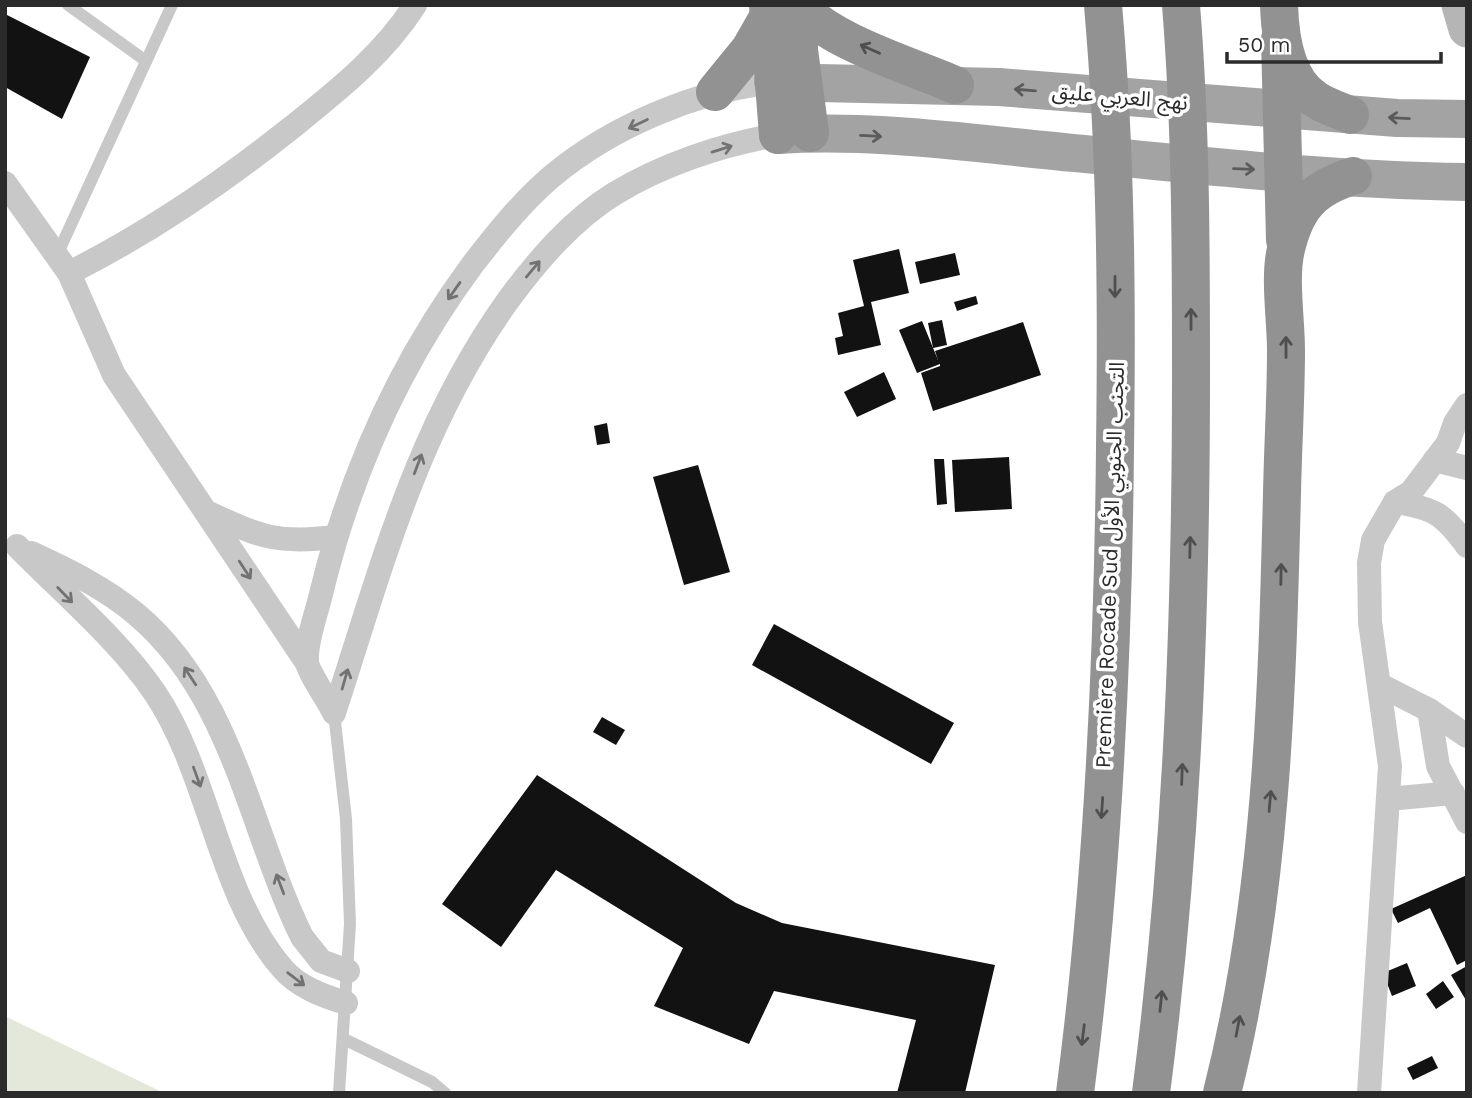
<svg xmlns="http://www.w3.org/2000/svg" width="1472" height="1098" viewBox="0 0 1472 1098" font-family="'Work Sans','Noto Sans Arabic',sans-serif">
<rect width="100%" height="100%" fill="#fff"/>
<polygon fill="#e3e8da" points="5,1016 15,1021 164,1093 5,1093"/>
<g fill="#121212">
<polygon points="5,14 90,57 62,119 5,87"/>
<polygon points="899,249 909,293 871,302 881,345 838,355 835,338 843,336 838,313 864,306 853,260"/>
<polygon points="955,253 960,275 920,284 915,262"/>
<polygon points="976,296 978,304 957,311 954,302"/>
<polygon points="942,320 947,345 933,348 928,323"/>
<polygon points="922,321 938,360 935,351 1023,322 1041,375 933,411 921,373 940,366 940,364 917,373 899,330"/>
<polygon points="884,372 896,399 857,417 844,392"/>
<polygon points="607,423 610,443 597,445 594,426"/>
<polygon points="1009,457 1012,509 955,512 952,460"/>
<polygon points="934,459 944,459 947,504 937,505"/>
<polygon points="698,465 730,572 684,585 653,477"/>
<polygon points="774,624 954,723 931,764 752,665"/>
<polygon points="602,717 625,730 616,745 593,732"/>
<polygon points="537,775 736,903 782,923 995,965 965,1093 897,1093 916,1020 774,991 749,1044 654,1006 683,948 556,870 501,947 442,904"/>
<polygon points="1467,875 1467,960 1457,965 1430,908 1398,923 1391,909"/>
<polygon points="1407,963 1416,986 1392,996 1383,973"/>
<polygon points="1467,966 1467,1002 1451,975"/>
<polygon points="1443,981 1454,997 1436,1009 1426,994"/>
<polygon points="1432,1056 1438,1068 1413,1080 1407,1068"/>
</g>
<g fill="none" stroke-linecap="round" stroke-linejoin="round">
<g stroke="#c8c8c8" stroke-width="12">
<polyline points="68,5 146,61"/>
<polyline points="57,255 172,5"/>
<polyline points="334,713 346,819 350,924 339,1093"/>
<polyline points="344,1039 432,1082 445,1093"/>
</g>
<g stroke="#c8c8c8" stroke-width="24">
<path d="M 773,82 C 694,92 612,126 551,177 C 521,203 497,233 473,264 C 401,361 351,472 322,590 C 318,609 305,643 307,662 C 308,672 329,702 334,713 C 382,566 417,427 509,299 C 538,260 572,220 614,194 C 661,165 723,144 778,135"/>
<polyline points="5,183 69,273 114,375 307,663"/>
<path d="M 69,273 C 149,233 222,183 291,128 C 337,91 383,55 415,5"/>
<polyline points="1435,460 1467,468"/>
<path d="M 1395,502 C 1434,508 1444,514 1467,546"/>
<path d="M 209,513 C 260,537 278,544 335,537"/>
<path d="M 17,546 C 61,591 121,642 155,693 C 210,775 218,894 282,968 C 298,987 323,996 346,1003"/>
<path d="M 31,553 C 68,570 105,588 136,614 C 233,695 249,829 302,937 L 321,961 L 348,971"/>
<polyline points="1380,685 1429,710 1438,766 1467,822"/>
<polyline points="1429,710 1467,736"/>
<polyline points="1388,799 1453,793"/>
<polyline points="1369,1093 1390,766 1370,622 1369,563 1373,540 1395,502 1411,492 1448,443 1455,423 1467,405"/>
</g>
<polyline stroke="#b5b5b5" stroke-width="37" points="1460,5 1467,29"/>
<g stroke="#a3a3a3" stroke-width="38">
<polyline points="773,82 999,87 1397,118 1467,119"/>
<path d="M 778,135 C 869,129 963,142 1054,151 C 1191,165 1329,180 1467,182"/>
</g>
<g stroke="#929292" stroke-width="38">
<polyline points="768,5 778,135"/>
<path d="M 799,5 C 827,41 912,66 955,85"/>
<path d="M 1279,5 C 1280,37 1286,80 1315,99 C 1325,106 1338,110 1350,115"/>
<polyline points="799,7 799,50 810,133"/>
<polyline points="1280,39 1285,240"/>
<polyline points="715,92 750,49 770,14"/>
<path d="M 1075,1093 C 1103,879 1113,663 1115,448 C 1117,301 1116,153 1103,5"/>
<path d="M 1151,1093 C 1182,855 1191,617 1191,377 C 1191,253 1191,129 1181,5"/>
<path d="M 1222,1093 C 1272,895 1277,695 1282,493 C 1283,445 1286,397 1286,350 C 1286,320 1279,277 1286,249 C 1296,207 1312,189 1353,176"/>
</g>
</g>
<defs><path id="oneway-shaft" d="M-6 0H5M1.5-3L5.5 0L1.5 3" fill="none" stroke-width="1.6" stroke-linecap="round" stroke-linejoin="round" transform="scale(1.75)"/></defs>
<g stroke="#4f4f4f">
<use href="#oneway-shaft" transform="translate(870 49) rotate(-156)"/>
<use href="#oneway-shaft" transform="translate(1115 287) rotate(90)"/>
<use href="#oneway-shaft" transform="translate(1191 319) rotate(-90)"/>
<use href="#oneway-shaft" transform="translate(1286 347) rotate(-90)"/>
<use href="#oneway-shaft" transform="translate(1190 547) rotate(-89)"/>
<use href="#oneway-shaft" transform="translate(1281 574) rotate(-89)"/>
<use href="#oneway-shaft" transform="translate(1182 774) rotate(-88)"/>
<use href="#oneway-shaft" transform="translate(1270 801) rotate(-85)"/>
<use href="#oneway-shaft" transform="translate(1102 808) rotate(94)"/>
<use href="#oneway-shaft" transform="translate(1161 1001) rotate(-84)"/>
<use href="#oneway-shaft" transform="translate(1238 1026) rotate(-79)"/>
<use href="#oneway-shaft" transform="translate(1083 1035) rotate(97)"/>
</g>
<g stroke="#5b5b5b">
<use href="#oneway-shaft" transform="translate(1025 90) rotate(-175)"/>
<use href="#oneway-shaft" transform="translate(1399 118) rotate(-177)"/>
<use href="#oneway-shaft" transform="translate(871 136) rotate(3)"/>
<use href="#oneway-shaft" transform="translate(1244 169) rotate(2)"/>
</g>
<g stroke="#727272">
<use href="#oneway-shaft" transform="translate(638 124) rotate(154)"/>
<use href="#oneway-shaft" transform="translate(722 149) rotate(-17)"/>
<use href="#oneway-shaft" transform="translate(533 269) rotate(-50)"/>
<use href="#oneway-shaft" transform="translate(454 291) rotate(125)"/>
<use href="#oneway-shaft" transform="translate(418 464) rotate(-69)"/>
<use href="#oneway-shaft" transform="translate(245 570) rotate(57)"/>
<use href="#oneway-shaft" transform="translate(65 595) rotate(46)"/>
<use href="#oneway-shaft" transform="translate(190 676) rotate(-123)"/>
<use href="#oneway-shaft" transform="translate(345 679) rotate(-74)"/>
<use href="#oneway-shaft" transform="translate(197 777) rotate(70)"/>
<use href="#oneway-shaft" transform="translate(280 884) rotate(-111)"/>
<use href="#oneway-shaft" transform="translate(296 979) rotate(37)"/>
</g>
<g text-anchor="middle" stroke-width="7" stroke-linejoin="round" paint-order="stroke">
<g font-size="21" fill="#2b2b2b" stroke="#fff">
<text transform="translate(1120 97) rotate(5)" y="7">نهج العربي عليق</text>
<text transform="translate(1110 565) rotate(-88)" y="7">Première Rocade Sud التجنب الجنوبي الأول</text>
</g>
</g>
<rect width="1472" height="1098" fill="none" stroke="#2b2b2b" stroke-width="14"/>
<path d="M1227 52v10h214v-10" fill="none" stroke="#2b2b2b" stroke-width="3.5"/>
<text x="1238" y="52" font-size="21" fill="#2b2b2b" stroke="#ffffff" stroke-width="5" paint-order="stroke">50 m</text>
</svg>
